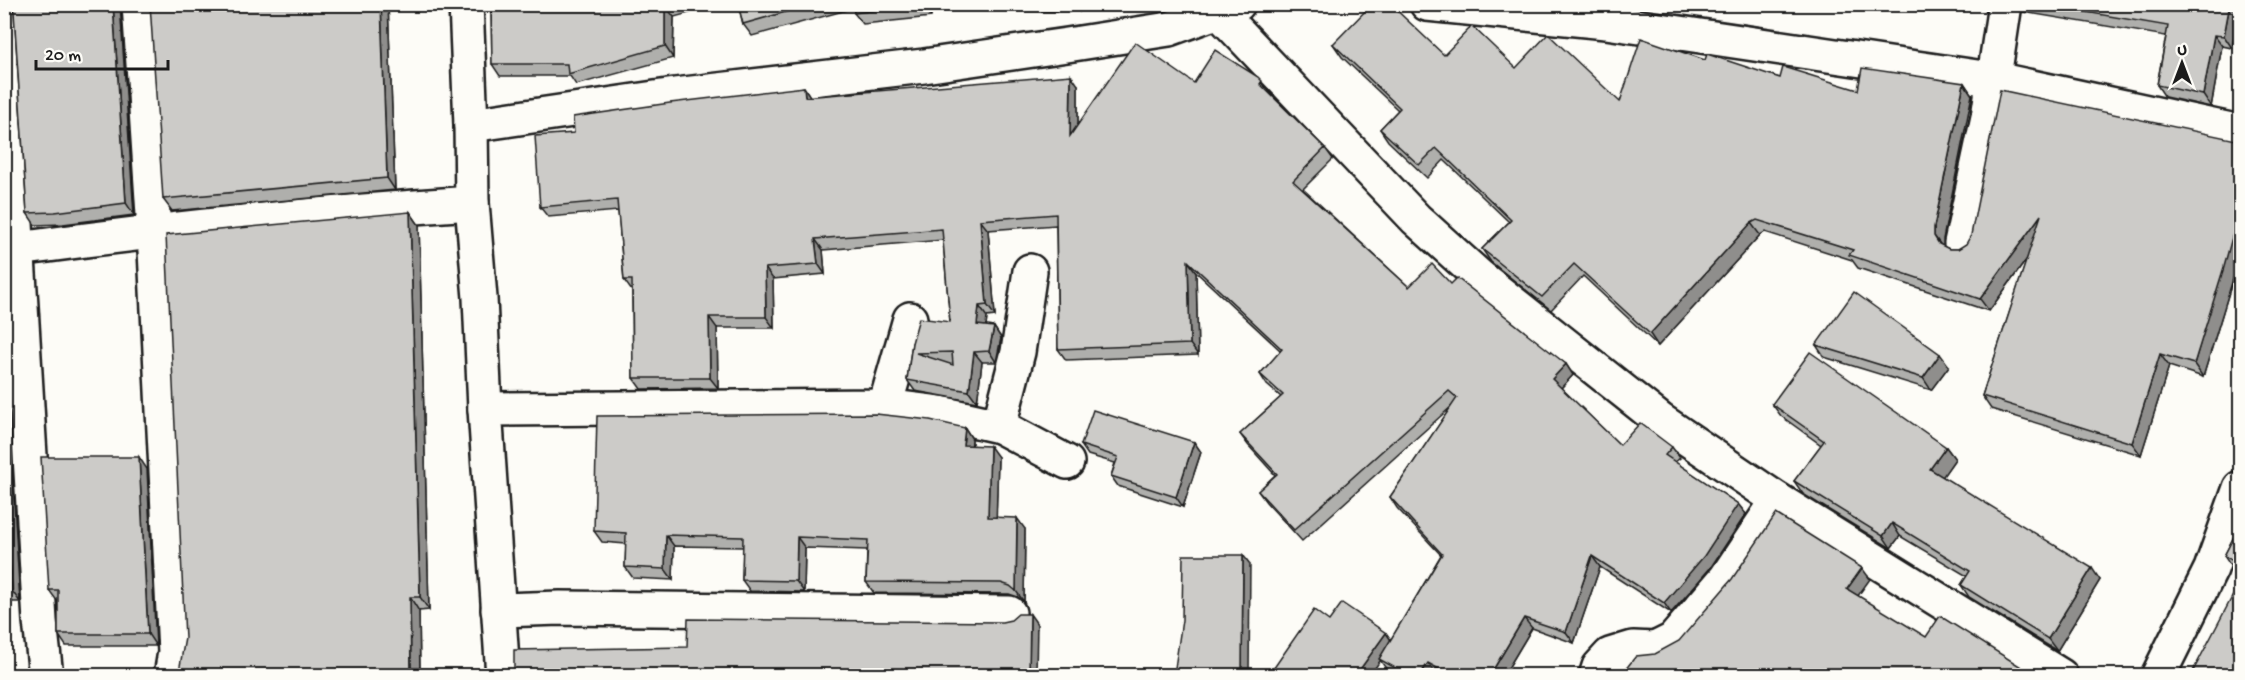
<svg xmlns="http://www.w3.org/2000/svg" width="2245" height="680" viewBox="0 0 2245 680" font-family="'Gochi Hand',sans-serif">
<rect width="100%" height="100%" fill="#fdfcf7"/>
<filter id="ink" filterUnits="userSpaceOnUse"><feTurbulence type="fractalNoise" baseFrequency=".0167" numOctaves="2"/><feDisplacementMap in="SourceGraphic" scale="12" xChannelSelector="R" yChannelSelector="G"/><feConvolveMatrix kernelMatrix="1 2 1 2 8 2 1 2 1" color-interpolation-filters="sRGB"/></filter>
<g filter="url(#ink)">
<g fill="none" stroke-linecap="round" stroke-linejoin="round">
<g stroke="#1c1c1c" stroke-width="38">
<g id="street">
<polyline points="139,4 154,230 175,652 171,676"/>
<polyline points="1218,4 1218,11 1416,219 1480,277 1660,420 1778,500 2061,676"/>
<polyline points="1427,4 1606,22 2004,81 2240,132"/>
<polyline points="4,25 40,621 46,676"/>
<polyline points="471,125 675,95 924,66 1067,45 1169,29 1238,4"/>
<polyline points="1961,243 1988,117 2005,4"/>
<path d="M 18,249 C 169,228 320,213 472,203"/>
<polyline points="885,406 941,413 999,426 1018,352 1030,271"/>
<polyline points="485,409 885,406 910,319"/>
<polyline points="999,426 1067,462"/>
<polyline points="498,610 560,608 1009,613"/>
<polyline points="1596,676 1599,667 1610,655 1633,648 1655,649 1673,640 1726,578 1778,500"/>
</g>
</g>
<g stroke="#1c1c1c" stroke-width="38">
<g id="secondary">
<polyline points="466,4 471,125 472,203 480,298 485,409 503,676"/>
<polyline points="2158,676 2211,569 2240,488"/>
</g>
</g>
<use href="#street" stroke="#fdfcf7" stroke-width="33"/>
<use href="#secondary" stroke="#fdfcf7" stroke-width="33"/>
</g>
<g fill="#afafac" stroke="#1c1c1c" stroke-width="1.5">
<polygon points="4,4 120,4 134,215 63,224 35,225 27,213 14,12 13,9 4,7"/>
<polygon points="388,4 395,190 172,211 163,199"/>
<polygon points="491,4 722,4 674,17 673,58 576,85 570,76 500,76 492,64"/>
<polygon points="738,4 946,4 930,6 931,17 863,24 854,13 854,8 752,36 743,24"/>
<polygon points="1019,4 1079,4 1079,11 1024,11"/>
<polygon points="2018,4 2240,4 2232,48 2222,46 2211,107 2165,97 2157,85 2166,36 2023,12"/>
<polygon points="1333,44 1444,55 1516,68 1620,102 1705,60 1780,78 1858,90 1964,83 1972,95 1943,239 1943,246 1949,249 1958,249 2241,141 2241,250 2233,279 2203,377 2169,366 2141,455 1991,409 1982,396 2027,259 1989,311 1858,268 1852,260 1765,232 1760,235 1658,346 1583,276 1551,310 1491,262 1482,249 1509,222 1444,160 1427,178 1388,141 1380,129 1398,110 1342,57"/>
<polygon points="1194,83 1269,92 1325,148 1333,159 1303,189 1409,287 1451,284 1566,364 1573,375 1561,388 1620,445 1672,447 1680,458 1675,462 1738,504 1746,514 1711,567 1671,613 1600,567 1574,643 1532,628 1504,675 1439,675 1435,673 1434,675 1397,675 1387,670 1380,660 1329,621 1386,633 1391,640 1441,555 1397,508 1390,497 1452,406 1302,541 1266,502 1258,491 1275,475 1248,445 1240,434 1281,397 1267,385 1260,374 1281,351 1196,272 1198,355 1066,360 1058,349 1056,225 988,230 995,316 987,317 986,326 994,327 1001,338 996,362 982,362 977,402 915,391 907,380 912,343 950,322 943,240 823,250 825,274 773,279 774,328 717,328 718,388 641,389 633,378 632,291 624,280 618,211 548,217 540,207 574,133 804,87 810,97 1078,85 1078,125"/>
<polygon points="410,212 419,225 429,610 419,611 420,675 177,675"/>
<polygon points="1816,345 1949,366 1931,390 1824,357"/>
<polygon points="1772,404 1946,447 1955,459 1942,477 2100,580 2057,651 1969,597 1961,585 1967,576 1900,536 1891,548 1803,494 1794,481 1821,445 1781,416"/>
<polygon points="965,428 972,439 972,445 998,457 996,517 1025,529 1024,602 1018,597 1009,594 874,593 866,582 867,550 805,548 804,592 750,591 742,580 743,547 674,546 673,580 633,578 625,567 626,544 602,542 594,531"/>
<polygon points="1194,442 1201,452 1183,507 1118,486 1111,476 1115,463 1088,455 1081,445"/>
<polygon points="4,459 12,469 20,602 4,602"/>
<polygon points="147,469 156,646 66,646 58,634 58,602 49,590"/>
<polygon points="2241,523 2241,572 2232,568 2224,556"/>
</g>
<g fill="#8f8e8c" stroke="#1c1c1c" stroke-width="1.5">
<polygon points="113,4 120,4 134,215 126,203"/>
<polygon points="381,4 388,4 395,190 387,178"/>
<polygon points="923,4 929,4 930,6 931,17"/>
<polygon points="1074,4 1079,4 1079,11"/>
<polygon points="2230,4 2240,4 2232,48 2224,36"/>
<polygon points="665,5 674,17 673,58 665,46"/>
<polygon points="2214,35 2222,46 2211,107 2203,95"/>
<polygon points="1071,75 1078,85 1078,147 1070,136"/>
<polygon points="1964,83 1972,95 1943,239 1943,248 1934,236 1934,227"/>
<polygon points="804,87 811,98 805,97"/>
<polygon points="2241,204 2241,250 2233,279 2203,377 2194,364"/>
<polygon points="410,212 419,225 429,610 420,597"/>
<polygon points="2041,215 2050,227 1989,311 1980,299"/>
<polygon points="980,220 988,230 995,316 987,305"/>
<polygon points="1751,223 1760,235 1658,346 1650,334"/>
<polygon points="815,239 823,250 825,274 818,264"/>
<polygon points="1188,261 1196,272 1198,355 1190,344"/>
<polygon points="765,268 773,279 774,328 766,317"/>
<polygon points="979,306 987,317 985,336 977,325"/>
<polygon points="709,317 717,328 718,388 710,378"/>
<polygon points="994,327 1001,338 996,362 989,351"/>
<polygon points="974,352 982,362 977,402 969,391"/>
<polygon points="1940,354 1949,366 1931,390 1923,378"/>
<polygon points="2160,354 2169,366 2141,455 2132,443"/>
<polygon points="1566,364 1573,375 1560,389 1552,379"/>
<polygon points="965,428 972,439 971,456 963,445"/>
<polygon points="1194,442 1201,452 1183,507 1176,497"/>
<polygon points="990,446 998,457 996,528 988,517"/>
<polygon points="1946,447 1955,459 1939,482 1930,469"/>
<polygon points="139,457 147,469 156,646 148,634"/>
<polygon points="4,459 12,469 20,602 12,591"/>
<polygon points="1738,504 1746,514 1711,567 1671,613 1664,603"/>
<polygon points="1017,518 1025,529 1024,602 1016,591"/>
<polygon points="1892,523 1900,536 1891,548 1883,536"/>
<polygon points="666,535 674,546 673,580 665,569"/>
<polygon points="797,537 805,548 804,592 796,581"/>
<polygon points="1243,555 1250,564 1249,675 1242,675"/>
<polygon points="1592,556 1600,567 1574,643 1566,632"/>
<polygon points="1862,568 1870,579 1855,600 1847,589"/>
<polygon points="2092,568 2100,580 2057,651 2048,639"/>
<polygon points="410,597 419,611 420,675 411,675"/>
<polygon points="1030,614 1037,624 1036,675 1029,675"/>
<polygon points="1524,618 1532,628 1504,675 1490,675"/>
<polygon points="1386,633 1393,643 1370,675 1356,675"/>
<polygon points="1428,663 1435,673 1434,675 1420,675"/>
</g>
<g fill="#cccbc8" stroke="#1c1c1c" stroke-width="1.5" fill-rule="evenodd">
<polygon points="12,4 113,4 126,203 55,212 27,213 14,12"/>
<polygon points="150,4 381,4 387,178 163,199"/>
<polygon points="491,4 668,4 665,5 665,46 568,74 567,64 492,64"/>
<polygon points="738,4 814,4 743,24"/>
<polygon points="853,4 923,4 923,5 854,13"/>
<polygon points="1372,4 1390,4 1444,55 1472,26 1516,68 1548,34 1620,102 1641,38 1705,60 1707,54 1780,78 1783,67 1858,90 1862,68 1964,83 1934,227 1934,236 1939,244 1949,249 1958,249 1966,244 1971,235 2000,90 2241,141 2241,204 2224,267 2194,364 2160,354 2132,443 1982,396 2041,215 1980,299 1849,255 1853,250 1757,220 1751,223 1650,334 1574,264 1542,297 1482,249 1511,220 1436,148 1419,165 1380,129 1400,108 1333,44"/>
<polygon points="2039,4 2230,4 2224,36 2214,35 2203,95 2157,85 2168,26"/>
<path d="M 1135,42 L 1194,83 L 1215,50 L 1258,77 L 1262,81 L 1260,84 L 1325,148 L 1293,181 L 1409,287 L 1432,264 L 1451,284 L 1457,278 L 1566,364 L 1552,379 L 1620,445 L 1640,423 L 1672,447 L 1665,455 L 1738,504 L 1704,556 L 1664,603 L 1592,556 L 1566,632 L 1524,618 L 1490,675 L 1450,675 L 1428,663 L 1420,675 L 1408,675 L 1379,659 L 1442,554 L 1390,497 L 1457,398 L 1449,391 L 1294,530 L 1258,491 L 1277,474 L 1240,434 L 1283,395 L 1260,374 L 1282,349 L 1188,261 L 1190,344 L 1058,349 L 1056,214 L 980,220 L 987,305 L 979,306 L 977,325 L 994,327 L 989,351 L 974,352 L 969,391 L 907,380 L 912,343 L 919,318 L 950,322 L 942,229 L 815,239 L 818,264 L 765,268 L 766,317 L 709,317 L 710,378 L 633,378 L 632,280 L 624,280 L 617,200 L 540,207 L 535,136 L 574,133 L 573,117 L 670,103 L 804,87 L 805,97 L 1071,75 L 1070,136 ZM 952,352 L 953,365 L 916,353 Z"/>
<polygon points="410,212 420,597 410,597 411,675 177,675 180,666 185,638 166,235"/>
<polygon points="1854,292 1940,354 1923,378 1816,345"/>
<polygon points="1810,352 1946,447 1930,469 2092,568 2048,639 1961,585 1970,571 1892,523 1883,536 1794,481 1824,441 1772,404"/>
<polygon points="1093,410 1194,442 1176,497 1111,476 1118,457 1081,445"/>
<polygon points="876,414 930,420 965,428 963,445 990,446 988,517 1017,518 1016,591 1010,586 1001,583 866,582 868,540 797,537 796,581 742,580 743,537 666,535 665,569 625,567 626,533 594,531 597,416"/>
<polygon points="41,457 139,457 148,634 58,634 58,590 49,590"/>
<polygon points="4,468 12,591 4,591"/>
<polygon points="1776,514 1862,568 1847,589 1926,637 1940,616 2034,675 1621,675 1636,656 1655,654 1679,641 1732,579"/>
<polygon points="2241,523 2241,565 2224,556"/>
<polygon points="1183,555 1243,555 1242,675 1174,675 1182,620"/>
<polygon points="2241,580 2241,675 2191,675"/>
<polygon points="1342,603 1386,633 1356,675 1269,675 1314,610 1329,621"/>
<polygon points="1018,614 1030,614 1029,675 514,675 514,650 687,647 688,619 1002,622 1011,620"/>
</g>
</g>
<rect width="2245" height="680" fill="none" stroke="#fdfcf7" stroke-width="24"/>
<rect x="12" y="12" width="2221" height="656" fill="none" stroke="#1c1c1c" stroke-width="2" filter="url(#ink)"/>
<g transform="translate(2182 63)" stroke="#fdfcf7" stroke-width="4.5" paint-order="stroke">
<path d="M0-4.5L10 22L0 15L-10 22Z" fill="#1c1c1c"/>
<text y="-9" font-size="16" font-weight="bold" text-anchor="middle" fill="#1c1c1c">U</text>
</g>
<path d="M36 60v9h132v-9" fill="none" stroke="#1c1c1c" stroke-width="3"/>
<text x="45" y="60" font-size="18" fill="#1c1c1c" stroke="#fdfcf7" stroke-width="4.5" paint-order="stroke">20 m</text>
</svg>
